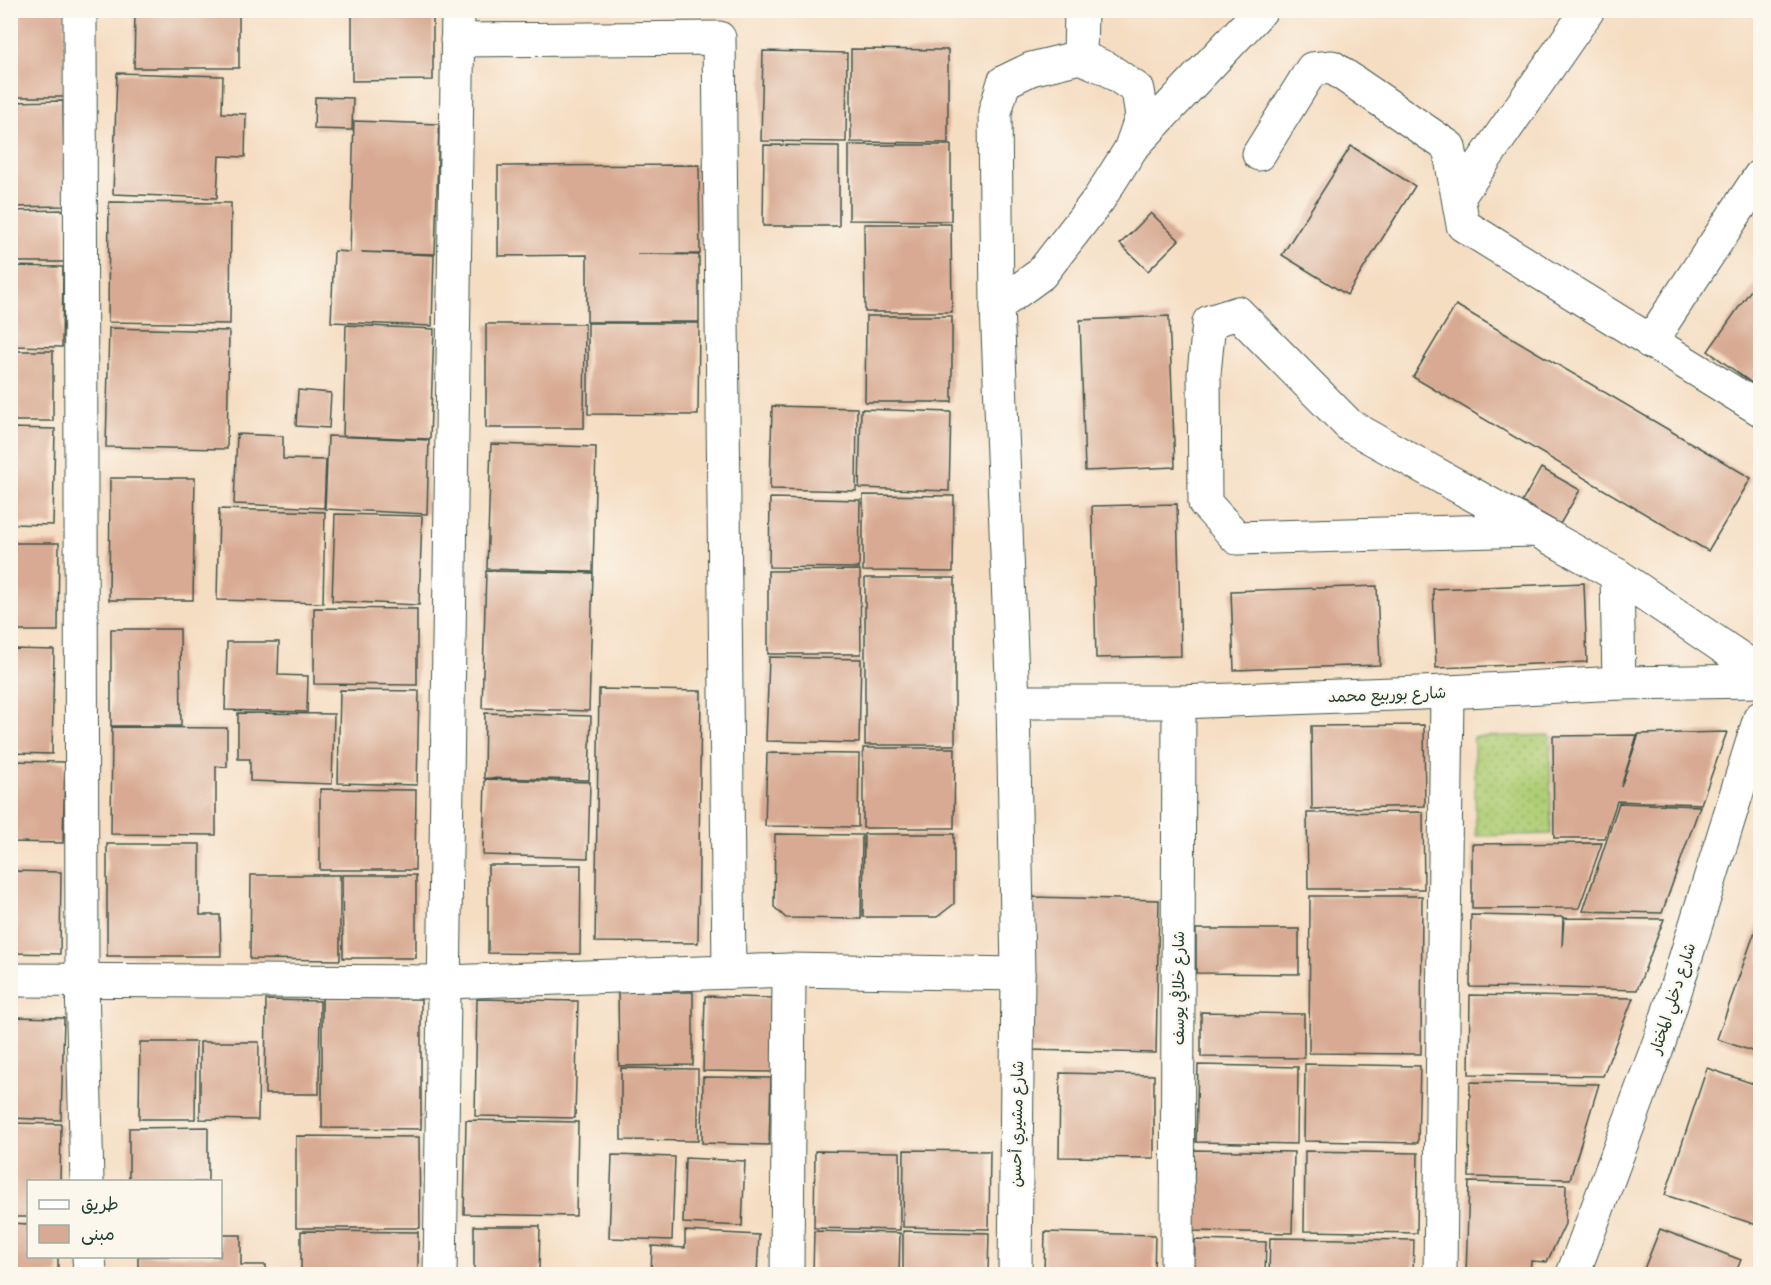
<svg xmlns="http://www.w3.org/2000/svg" width="1771" height="1285" viewBox="0 0 1771 1285" font-family="Delius,'Playpen Sans Arabic',sans-serif">
<defs>
<pattern id="grass-dots" width="8" height="8" patternUnits="userSpaceOnUse" patternTransform="scale(1.5)"><rect width="8" height="8" fill="#afcd75"/><path d="M2 2h.1M6 6h.1" fill="none" stroke="#8ea861" stroke-width="1.8" stroke-linecap="round"/></pattern>
</defs>
<rect width="100%" height="100%" fill="#fbf7ec"/>
<filter id="ink" filterUnits="userSpaceOnUse"><feTurbulence type="fractalNoise" baseFrequency=".0167" numOctaves="2"/><feDisplacementMap in="SourceGraphic" scale="12" xChannelSelector="R" yChannelSelector="G"/><feConvolveMatrix kernelMatrix="1 2 1 2 8 2 1 2 1" color-interpolation-filters="sRGB"/></filter>
<filter id="wash" filterUnits="userSpaceOnUse"><feTurbulence type="fractalNoise" baseFrequency=".008" numOctaves="4" result="noise"/><feDisplacementMap in="SourceGraphic" scale="24" xChannelSelector="R" yChannelSelector="G"/><feGaussianBlur stdDeviation="1.35" result="paint"/><feColorMatrix in="noise" values="0 0 0 0 0 0 0 0 0 0 0 0 0 0 0 0 0 1.4 0 .05"/><feComposite in="paint" operator="in"/></filter>
<g filter="url(#wash)">
<rect width="100%" height="100%" fill="#f5ddc2"/>
<polygon fill="url(#grass-dots)" stroke="#678554" stroke-width="1.5" points="1550,735 1551,834 1476,836 1474,737"/>
<g id="blocks">
<g fill="#d8aa93">
<polygon points="10,10 65,10 64,97 10,97"/>
<polygon points="126,10 250,10 250,13 239,13 239,68 134,68 135,13 126,12"/>
<polygon points="352,10 433,10 433,80 352,81"/>
<polygon points="851,49 948,50 948,143 851,142"/>
<polygon points="763,51 847,53 846,142 761,141"/>
<polygon points="117,73 223,76 222,113 246,114 245,157 219,156 217,198 113,194"/>
<polygon points="315,97 353,98 352,130 314,129"/>
<polygon points="63,101 65,206 10,207 10,102"/>
<polygon points="354,121 439,124 435,254 361,252 434,255 432,326 331,322 334,251 350,252"/>
<polygon points="764,145 839,146 839,226 763,226"/>
<polygon points="849,145 951,145 951,221 849,220"/>
<polygon points="1351,146 1415,186 1347,295 1282,255"/>
<polygon points="699,165 700,254 637,254 699,255 699,322 587,322 587,255 498,256 498,166"/>
<polygon points="109,202 231,203 230,324 108,322"/>
<polygon points="64,210 65,262 10,262 10,211"/>
<polygon points="1151,213 1179,240 1148,271 1120,244"/>
<polygon points="864,224 951,224 952,312 865,312"/>
<polygon points="10,266 63,267 62,347 10,346"/>
<polygon points="1760,277 1760,389 1708,351"/>
<polygon points="1456,305 1751,478 1708,551 1413,377"/>
<polygon points="866,316 952,316 952,402 865,402"/>
<polygon points="1169,316 1175,467 1085,471 1080,320"/>
<polygon points="588,323 699,323 698,415 588,414"/>
<polygon points="486,324 585,324 584,428 486,428"/>
<polygon points="346,325 434,329 430,439 343,436"/>
<polygon points="109,328 229,331 227,449 106,447"/>
<rect x="10" y="351" width="43" height="70"/>
<polygon points="298,390 331,393 329,428 296,426"/>
<polygon points="772,406 857,408 856,491 770,489"/>
<polygon points="861,409 951,412 949,491 859,488"/>
<polygon points="10,428 55,429 53,525 10,524"/>
<polygon points="237,434 283,436 283,459 326,460 324,508 234,504"/>
<polygon points="328,436 429,440 427,514 325,509"/>
<polygon points="491,444 596,447 593,572 487,569"/>
<polygon points="1541,468 1580,490 1560,524 1522,502"/>
<polygon points="110,478 195,478 193,600 109,600"/>
<polygon points="863,495 954,496 953,572 863,571"/>
<polygon points="770,498 860,500 859,568 769,567"/>
<polygon points="1177,504 1181,656 1096,658 1092,506"/>
<polygon points="219,509 325,512 323,603 217,600"/>
<polygon points="335,514 422,516 419,605 332,601"/>
<polygon points="10,543 59,543 58,631 10,631"/>
<polygon points="860,570 861,654 768,654 768,571"/>
<polygon points="486,571 593,573 589,711 482,708"/>
<rect x="865" y="578" width="90" height="167"/>
<polygon points="1584,583 1587,662 1436,668 1433,589"/>
<polygon points="1377,586 1380,665 1234,670 1231,591"/>
<polygon points="314,608 417,609 417,685 314,684"/>
<polygon points="111,629 180,629 181,726 111,726"/>
<polygon points="227,642 279,642 278,675 308,676 307,712 225,710"/>
<polygon points="10,649 54,650 52,754 10,753"/>
<polygon points="769,657 861,659 859,743 766,741"/>
<polygon points="599,689 701,691 698,943 595,942"/>
<polygon points="340,690 419,691 417,785 338,783"/>
<polygon points="238,713 334,714 332,784 250,781 250,759 238,759"/>
<polygon points="485,713 591,716 589,780 484,778"/>
<polygon points="1424,725 1425,806 1312,809 1311,726"/>
<polygon points="112,727 227,728 227,767 216,766 216,835 111,834"/>
<polygon points="1727,732 1701,804 1617,801 1605,838 1554,838 1553,736 1637,735 1621,787 1639,734"/>
<polygon points="863,748 955,748 954,828 863,828"/>
<polygon points="767,753 859,754 858,827 765,826"/>
<polygon points="10,761 65,762 63,843 10,842"/>
<polygon points="485,779 590,782 588,858 483,855"/>
<polygon points="320,789 416,790 415,870 320,870"/>
<polygon points="1619,803 1700,806 1662,913 1583,911"/>
<polygon points="1423,812 1424,889 1308,889 1307,813"/>
<polygon points="775,834 862,835 861,919 786,918 774,907"/>
<polygon points="864,834 954,834 954,904 937,917 863,917"/>
<polygon points="1602,843 1579,908 1472,909 1472,844"/>
<polygon points="107,844 200,844 200,915 220,915 221,956 107,956"/>
<polygon points="488,865 581,865 580,954 488,953"/>
<polygon points="10,871 61,872 60,954 10,953"/>
<polygon points="251,875 340,875 340,960 250,959"/>
<polygon points="342,875 416,875 416,958 343,958"/>
<polygon points="1310,896 1422,896 1421,1054 1309,1053"/>
<polygon points="1032,897 1159,900 1156,1053 1029,1050"/>
<polygon points="1471,915 1563,917 1562,947 1564,918 1664,919 1637,990 1562,988 1470,987"/>
<polygon points="1760,917 1760,1054 1717,1039"/>
<polygon points="1196,929 1299,929 1299,974 1196,973"/>
<polygon points="618,992 693,992 693,1065 619,1066"/>
<polygon points="1470,995 1633,998 1603,1076 1469,1074"/>
<polygon points="705,996 774,998 772,1072 703,1071"/>
<polygon points="322,998 421,999 421,1129 322,1128"/>
<polygon points="477,999 578,1001 575,1118 475,1116"/>
<polygon points="266,1000 320,1001 319,1094 265,1094"/>
<polygon points="1201,1012 1304,1014 1304,1058 1201,1057"/>
<polygon points="10,1017 64,1018 61,1120 10,1118"/>
<polygon points="140,1042 196,1042 195,1119 139,1119"/>
<polygon points="200,1042 259,1042 258,1120 200,1119"/>
<polygon points="1305,1064 1420,1066 1418,1143 1304,1141"/>
<polygon points="1198,1065 1298,1067 1297,1144 1196,1142"/>
<polygon points="621,1068 698,1069 698,1141 621,1140"/>
<polygon points="1707,1068 1760,1086 1760,1226 1665,1195"/>
<polygon points="1060,1073 1154,1075 1154,1158 1059,1157"/>
<polygon points="703,1077 771,1078 769,1145 702,1143"/>
<polygon points="1470,1082 1599,1084 1570,1179 1469,1177"/>
<polygon points="466,1120 578,1122 576,1216 464,1214"/>
<polygon points="10,1123 61,1124 60,1182 28,1182 28,1217 10,1217"/>
<polygon points="208,1127 208,1182 129,1182 129,1128"/>
<polygon points="296,1136 419,1137 420,1228 296,1228"/>
<polygon points="904,1150 990,1151 989,1229 903,1227"/>
<polygon points="1194,1150 1294,1152 1292,1233 1193,1231"/>
<polygon points="815,1151 900,1152 900,1230 814,1228"/>
<polygon points="1305,1151 1418,1153 1417,1233 1304,1231"/>
<polygon points="612,1155 675,1157 672,1240 609,1238"/>
<polygon points="685,1158 745,1161 742,1226 683,1223"/>
<polygon points="1469,1182 1566,1185 1565,1224 1547,1262 1531,1261 1530,1274 1466,1274"/>
<polygon points="10,1223 28,1224 28,1256 58,1256 58,1274 10,1274"/>
<polygon points="474,1226 540,1226 539,1274 474,1274"/>
<polygon points="1660,1229 1741,1260 1735,1274 1642,1274"/>
<polygon points="301,1231 418,1232 418,1274 301,1274"/>
<polygon points="685,1231 759,1235 757,1274 651,1274 652,1246 685,1248"/>
<polygon points="814,1231 900,1233 899,1274 813,1274"/>
<polygon points="903,1231 989,1233 988,1274 903,1274"/>
<polygon points="1045,1232 1155,1235 1154,1274 1044,1274"/>
<polygon points="220,1235 241,1235 241,1265 266,1265 266,1274 138,1274 138,1256 220,1256"/>
<polygon points="1270,1238 1414,1240 1413,1274 1269,1274"/>
<polygon points="1195,1240 1266,1242 1265,1274 1194,1274"/>
</g>
</g>
</g>
<g filter="url(#ink)">
<use href="#blocks" fill-opacity="0" stroke="#3f5549" stroke-width="1.5"/>
<g fill="none" stroke-linecap="round" stroke-linejoin="round">
<g stroke="#3f5549" stroke-width="35">
<g id="street">
<polyline points="80,10 82,982 87,1182"/>
<polyline points="457,40 719,38 729,972"/>
<polygon points="1080,57 1108,69 1138,90 1142,116 1130,150 1099,199 1041,274 997,306 995,112 1004,82 1031,69"/>
<polyline points="1080,57 1081,10"/>
<polyline points="1135,144 1261,10"/>
<polyline points="1259,154 1312,69 1332,67 1449,147 1463,225 1760,409"/>
<polyline points="1459,196 1588,10"/>
<polyline points="997,306 1013,702 1018,974 1015,1274"/>
<polyline points="1650,342 1760,176"/>
<polyline points="1534,530 1237,538 1205,503 1204,374 1209,322 1238,313 1350,426 1617,575 1760,672"/>
<polyline points="1617,575 1619,683"/>
<polyline points="1013,702 1179,702 1447,692 1619,683 1760,681"/>
<polyline points="10,980 445,982 789,970 1018,974"/>
<polyline points="89,1256 90,1274"/>
<polyline points="440,1274 458,10"/>
<polyline points="787,1274 789,970"/>
<polyline points="1177,1274 1179,702"/>
<polyline points="1440,1274 1447,692"/>
</g>
</g>
<g stroke="#3f5549" stroke-width="35">
<polyline id="secondary" points="1573,1274 1660,1040 1760,718"/>
</g>
<use href="#street" stroke="#fff" stroke-width="33"/>
<use href="#secondary" stroke="#fff" stroke-width="33"/>
</g>
</g>
<g text-anchor="middle" stroke-width="4.5" stroke-linejoin="round" paint-order="stroke">
<g font-size="16" fill="#1f3d34" stroke="#fbf7ec">
<text transform="translate(1387 694) rotate(-2)" y="6">شارع بوربيع محمد</text>
<text transform="translate(1178 988) rotate(-90)" y="6">شارع خلافي يوسف</text>
<text transform="translate(1672 998) rotate(-72)" y="6">شارع دخلي المختار</text>
<text transform="translate(1016 1124) rotate(-89)" y="6">شارع مشيري أحسن</text>
</g>
</g>
<rect width="1771" height="1285" fill="none" stroke="#fbf7ec" stroke-width="36"/>
<rect x="27" y="1180" width="195" height="78" fill="#fbf7ec" stroke="#a3ada2" stroke-width="1.5"/>
<rect x="39" y="1200" width="30" height="9" fill="#ffffff" stroke="#a3ada2" stroke-width="1.5"/>
<text x="81" y="1210" font-size="18" fill="#1f3d34">طريق</text>
<rect x="39" y="1225" width="30" height="18" fill="#d8aa93" stroke="#a3ada2" stroke-width="1.5"/>
<text x="81" y="1240" font-size="18" fill="#1f3d34">مبنى</text>
</svg>
